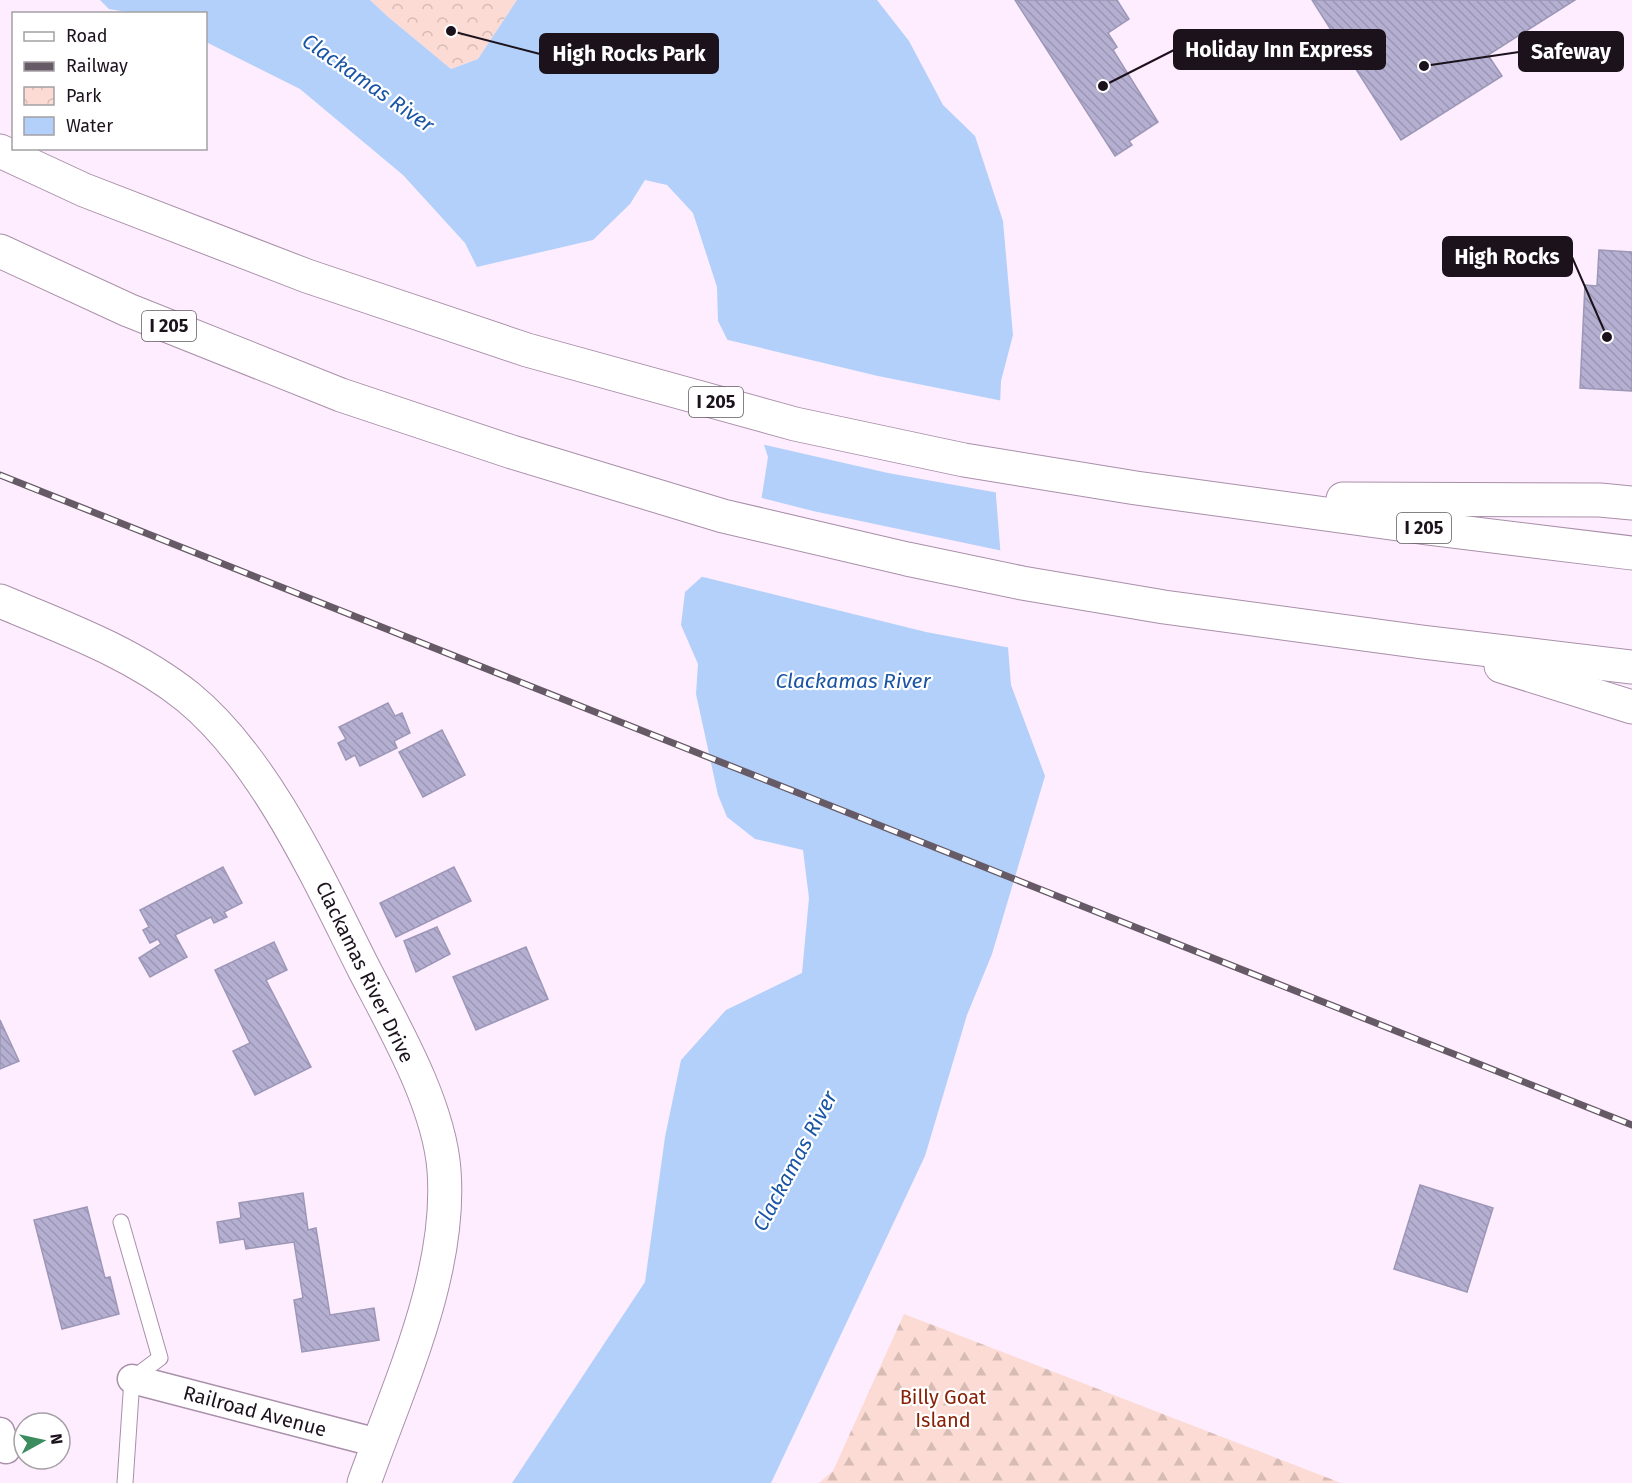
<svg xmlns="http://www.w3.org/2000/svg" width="1632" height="1483" viewBox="0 0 1632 1483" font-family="'Fira Sans',sans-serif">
<defs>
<pattern id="forest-firs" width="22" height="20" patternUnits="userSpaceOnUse" patternTransform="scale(1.5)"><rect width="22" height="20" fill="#fbdbd3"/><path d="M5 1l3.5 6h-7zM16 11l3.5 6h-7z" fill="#d7bbb5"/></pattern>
<pattern id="park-crowns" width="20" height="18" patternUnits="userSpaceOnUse" patternTransform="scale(1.5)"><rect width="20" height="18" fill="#fbdbd3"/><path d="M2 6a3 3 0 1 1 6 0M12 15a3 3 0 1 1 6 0" fill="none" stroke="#d7bbb5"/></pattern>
<pattern id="building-back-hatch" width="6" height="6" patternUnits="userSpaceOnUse" patternTransform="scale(1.5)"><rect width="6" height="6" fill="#b5b0d1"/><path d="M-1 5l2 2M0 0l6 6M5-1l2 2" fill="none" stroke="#9b96b3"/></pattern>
</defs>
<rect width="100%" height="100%" fill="#feedfe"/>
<polygon fill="url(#forest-firs)" points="904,1314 1341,1483 819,1483 833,1471"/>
<polygon fill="url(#park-crowns)" points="370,0 517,0 478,59 451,69 387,16"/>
<polygon fill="#b2d0fa" points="100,0 370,0 387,16 451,69 478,59 517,0 877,0 909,41 943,105 975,136 1003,221 1013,335 1001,381 996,496 1011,685 1045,776 992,954 967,1015 925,1156 771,1483 512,1483 645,1282 665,1137 681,1060 726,1010 802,973 809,898 803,850 755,839 727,817 718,795 696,694 698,664 681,625 685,592 757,527 768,457 733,351 718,321 717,287 693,213 667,185 645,180 630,204 593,240 477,267 465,243 403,175 300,89 206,42 206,14 132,13 109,9"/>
<g fill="#feedfe">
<polygon points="724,339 878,376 1003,401 999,493 888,473 761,444 730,352"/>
<polygon points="758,497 813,511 1003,551 1011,648 926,632 699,576 754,525"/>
</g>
<g fill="url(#building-back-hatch)" stroke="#9c97b7" stroke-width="1.5">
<polygon points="1015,0 1117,0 1129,19 1108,33 1117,47 1113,50 1158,122 1129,141 1132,145 1115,156"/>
<polygon points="1312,0 1575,0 1488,55 1502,76 1401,140"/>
<polygon points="1599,250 1632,252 1632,391 1580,388 1585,285 1597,286"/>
<polygon points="388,703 395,716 402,713 410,733 394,741 397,748 360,766 355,755 346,760 338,743 346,739 339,727"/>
<polygon points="442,730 465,775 423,797 399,752"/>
<polygon points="223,867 242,903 224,912 227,917 214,923 211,917 175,935 187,957 150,977 139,958 161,944 158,939 150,943 143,930 149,927 140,910"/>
<polygon points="454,867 471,901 396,937 380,903"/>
<polygon points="437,927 450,954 416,972 404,941"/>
<polygon points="274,942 287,970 266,980 311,1067 255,1095 233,1051 250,1043 215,970"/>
<polygon points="526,947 548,999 476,1030 453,977"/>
<polygon points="0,1020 19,1061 0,1069"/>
<polygon points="1420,1185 1493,1208 1467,1292 1394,1269"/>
<polygon points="303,1193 308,1230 316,1228 330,1315 374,1308 379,1340 302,1352 294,1300 303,1298 294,1242 246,1249 244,1239 220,1243 217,1222 241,1218 239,1203"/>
<polygon points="87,1207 105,1278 110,1277 119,1314 62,1329 34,1220"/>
</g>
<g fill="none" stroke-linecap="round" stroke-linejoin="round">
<g stroke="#a98fa9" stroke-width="17">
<polyline id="service" points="121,1222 160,1358 132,1379 125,1483"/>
</g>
<g stroke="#a98fa9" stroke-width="31">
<g id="minor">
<polyline points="132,1379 378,1443"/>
<polyline points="0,1432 6,1449"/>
</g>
</g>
<g stroke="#a98fa9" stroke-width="35">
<path id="secondary" d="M 0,601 C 65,628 133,653 188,697 C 266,761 319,880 364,969 C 394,1027 439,1104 444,1170 C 452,1274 398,1387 364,1483"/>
</g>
<g stroke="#a98fa9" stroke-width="35">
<g id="motorway">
<polyline points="0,151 84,190 307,276 527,350 795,424 964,460 1136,488 1427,528 1632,553"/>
<polyline points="0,251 128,310 341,395 512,452 723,516 907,559 1022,583 1164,607 1422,642 1632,667"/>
<polyline points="1343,499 1600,500 1632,503"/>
<polyline points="1501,666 1632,707"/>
</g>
</g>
<use href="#service" stroke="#fff" stroke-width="15"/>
<use href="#minor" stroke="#fff" stroke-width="28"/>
<use href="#secondary" stroke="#fff" stroke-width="33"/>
<use href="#motorway" stroke="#fff" stroke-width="33"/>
<g stroke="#675a67" stroke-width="7">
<polyline id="rail" points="0,475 1632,1125"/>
</g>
<use href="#rail" stroke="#fff" stroke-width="4.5" stroke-dasharray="14" stroke-linecap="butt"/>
</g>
<g text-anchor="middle" stroke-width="4.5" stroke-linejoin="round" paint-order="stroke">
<g fill="#fff" stroke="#605960" stroke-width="1.5">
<rect x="142" y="311" width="54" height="30" rx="4.5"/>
<rect x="689" y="387" width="54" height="30" rx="4.5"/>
<rect x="1397" y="513" width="54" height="30" rx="4.5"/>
</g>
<g font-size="18" font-weight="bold" fill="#1c121c">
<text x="169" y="332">I 205</text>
<text x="716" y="408">I 205</text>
<text x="1424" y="534">I 205</text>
</g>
<g font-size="20" fill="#1c121c" stroke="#fff">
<text transform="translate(365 972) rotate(64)" y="7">Clackamas River Drive</text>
<text transform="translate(255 1411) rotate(15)" y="7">Railroad Avenue</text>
</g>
<g font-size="20" fill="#892107" stroke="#fff">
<text x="943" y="1404">Billy Goat<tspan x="943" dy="23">Island</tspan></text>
</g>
<g font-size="21" font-style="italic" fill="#1a55a5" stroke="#fff">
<text transform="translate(368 83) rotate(35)" y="7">Clackamas River</text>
<text x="853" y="688">Clackamas River</text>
<text transform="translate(795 1161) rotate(-62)" y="7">Clackamas River</text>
</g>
</g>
<path fill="none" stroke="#1c121c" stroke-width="2" d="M1103 86L1174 50M1424 66L1519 52M451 31L540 54M1607 337L1572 257"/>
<g fill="#1c121c" stroke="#fff" stroke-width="2">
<circle cx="1103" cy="86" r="6"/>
<circle cx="1424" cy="66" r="6"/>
<circle cx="451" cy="31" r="6"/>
<circle cx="1607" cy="337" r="6"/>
</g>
<g fill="#1c121c" stroke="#1c121c" stroke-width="2">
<rect x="1174" y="30" width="211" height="39" rx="6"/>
<rect x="1519" y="32" width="104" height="39" rx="6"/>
<rect x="540" y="34" width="178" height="39" rx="6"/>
<rect x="1443" y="237" width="129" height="39" rx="6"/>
</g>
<g font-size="21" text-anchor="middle" font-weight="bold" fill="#fff">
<text x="1279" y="57">Holiday Inn Express</text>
<text x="1571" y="59">Safeway</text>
<text x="629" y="61">High Rocks Park</text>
<text x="1507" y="264">High Rocks</text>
</g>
<rect x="12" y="12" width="195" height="138" fill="#ffffff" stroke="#a4a0a4" stroke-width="1.5"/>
<rect x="24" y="32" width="30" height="9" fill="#ffffff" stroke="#a4a0a4" stroke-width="1.5"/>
<text x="66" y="42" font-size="18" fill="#1c121c">Road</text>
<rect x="24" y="62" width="30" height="9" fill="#675a67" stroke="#a4a0a4" stroke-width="1.5"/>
<text x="66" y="72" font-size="18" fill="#1c121c">Railway</text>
<rect x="24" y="87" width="30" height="18" fill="url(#park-crowns)" stroke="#a4a0a4" stroke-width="1.5"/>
<text x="66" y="102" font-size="18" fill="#1c121c">Park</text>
<rect x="24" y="117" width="30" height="18" fill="#b2d0fa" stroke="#a4a0a4" stroke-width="1.5"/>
<text x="66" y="132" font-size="18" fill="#1c121c">Water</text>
<g transform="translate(42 1441) rotate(82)"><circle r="28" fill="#ffffff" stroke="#a4a0a4" stroke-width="1.5"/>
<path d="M0-4.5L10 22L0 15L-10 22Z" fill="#3c8d5e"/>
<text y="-9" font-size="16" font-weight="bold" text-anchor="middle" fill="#1c121c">N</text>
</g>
</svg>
